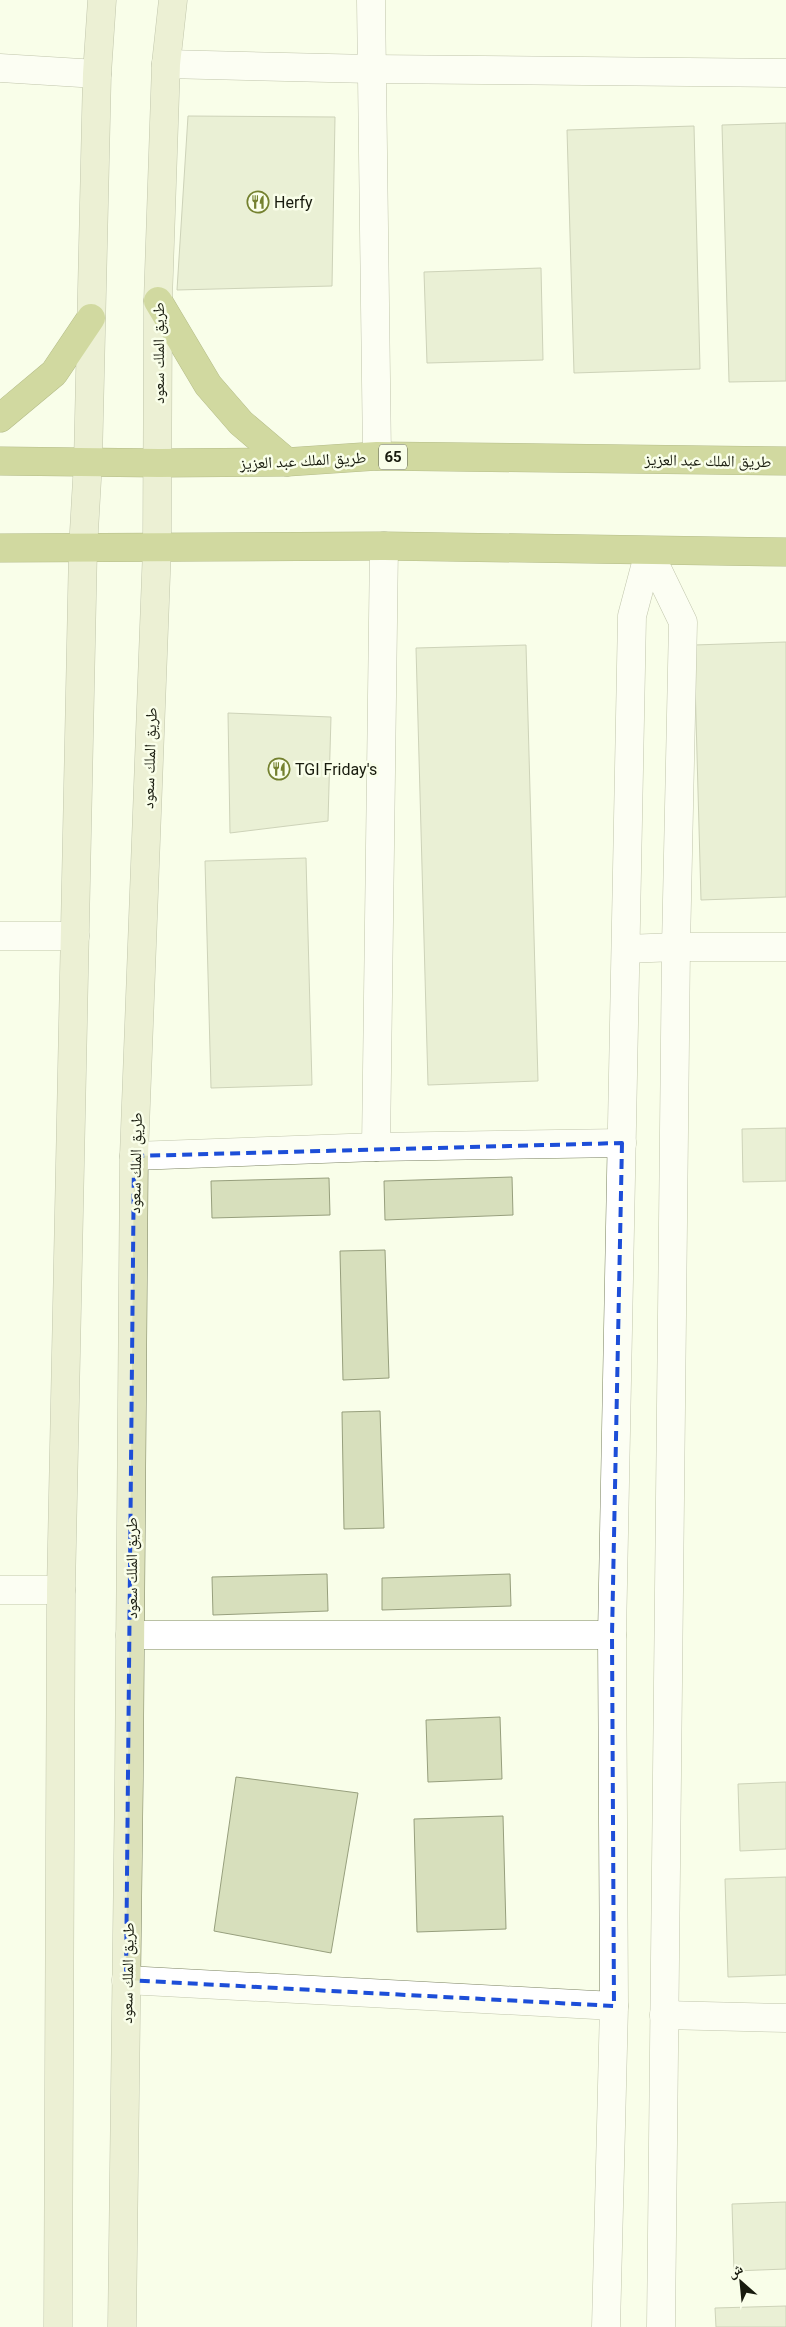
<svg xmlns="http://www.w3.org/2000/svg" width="786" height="2327" viewBox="0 0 786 2327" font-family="Roboto,'Noto Naskh Arabic',sans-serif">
<rect width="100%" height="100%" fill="#f9fee9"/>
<g fill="#d7dfbc" stroke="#979f7d">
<polygon points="188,116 335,117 332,286 177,290"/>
<polygon points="786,123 786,381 729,382 722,125"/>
<polygon points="694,126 700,369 574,373 567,130"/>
<polygon points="541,268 543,360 427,363 424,272"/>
<polygon points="786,642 786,897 701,900 694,645"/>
<polygon points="526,645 538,1081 428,1085 416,648"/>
<polygon points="228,713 331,717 328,821 230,833"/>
<polygon points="306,858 312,1085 211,1088 205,861"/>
<polygon points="786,1128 786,1181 743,1182 742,1129"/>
<polygon points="512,1177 513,1215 385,1220 384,1181"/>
<polygon points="329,1178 330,1215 212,1218 211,1181"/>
<polygon points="385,1250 389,1378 343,1380 340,1251"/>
<polygon points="380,1411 384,1528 344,1529 342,1412"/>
<polygon points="327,1574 328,1611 213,1615 212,1577"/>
<polygon points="510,1574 511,1606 382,1610 382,1578"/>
<polygon points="500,1717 502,1779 428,1782 426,1720"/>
<polygon points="236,1777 358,1793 331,1953 214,1931"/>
<polygon points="786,1782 786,1849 740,1851 738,1784"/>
<polygon points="503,1816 506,1929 417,1932 414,1819"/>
<polygon points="786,1877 786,1975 728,1977 725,1879"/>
<polygon points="786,2202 786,2269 734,2271 732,2204"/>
<polygon points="786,2306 786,2327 716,2327 715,2308"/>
</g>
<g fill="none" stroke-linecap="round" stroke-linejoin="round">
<g stroke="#7c8363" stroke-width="29">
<g id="minor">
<polyline points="371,0 377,456"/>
<polyline points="166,64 371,69 786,73"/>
<polyline points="0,68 97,74"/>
<polyline points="649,552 683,622 676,947 661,2327"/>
<polyline points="0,936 75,936"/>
<polyline points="626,949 676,947 786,947"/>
<polyline points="376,1147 384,546"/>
<polyline points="134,1156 376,1147 622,1143"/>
<polyline points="0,1590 61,1590"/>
<polyline points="130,1635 612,1635"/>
<polyline points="126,1980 614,2006"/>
<polyline points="664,2015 786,2018"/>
<polyline points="606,2327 614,2006 612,1635 632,616 649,552"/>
</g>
</g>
<g stroke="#7c8363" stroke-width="29">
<g id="secondary">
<polyline points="58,2327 61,1590 83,549 88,462 97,74 102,0"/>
<polyline points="122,2327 129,1778 134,1156 157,548 158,301 166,64 173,0"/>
</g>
</g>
<g stroke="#616e16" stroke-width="29">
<g id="trunk">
<polyline points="158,301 208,385 241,423 287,462"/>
<polyline points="0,418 54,373 91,318"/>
<polyline points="0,461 159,463 287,462 377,456 786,461"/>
<polyline points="0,548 384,546 786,552"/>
</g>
</g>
<use href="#minor" stroke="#fff" stroke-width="28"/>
<use href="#secondary" stroke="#dce1ba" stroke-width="28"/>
<use href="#trunk" stroke="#a0ae48" stroke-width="28"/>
</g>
<path d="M0 0H786V2327H0ZM 622,1143 L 612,1635 L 614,2006 L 126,1980 L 134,1156 Z" fill="#f9fee9" fill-opacity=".55" fill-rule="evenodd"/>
<path fill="none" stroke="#1d4ed8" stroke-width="4" stroke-dasharray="10 6" stroke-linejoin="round" d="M 622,1143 L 612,1635 L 614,2006 L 126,1980 L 134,1156 Z"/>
<defs>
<g id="restaurant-ring" transform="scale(1.125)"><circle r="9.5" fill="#f9fee9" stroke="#74812f" stroke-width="1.5"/><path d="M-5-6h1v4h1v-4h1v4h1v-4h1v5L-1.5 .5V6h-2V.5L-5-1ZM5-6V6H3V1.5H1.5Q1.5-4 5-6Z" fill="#74812f"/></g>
</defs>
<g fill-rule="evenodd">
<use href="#restaurant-ring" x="258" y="202"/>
<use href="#restaurant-ring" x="279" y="769"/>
</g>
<g text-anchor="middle" stroke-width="5" stroke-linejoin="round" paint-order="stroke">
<rect fill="#f9fee9" stroke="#5c5f50" stroke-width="1" x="379" y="444.5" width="28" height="25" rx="4"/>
<g font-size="15" font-weight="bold" fill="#181b0e">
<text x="393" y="462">65</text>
</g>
<g font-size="16" fill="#181b0e" stroke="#f9fee9" text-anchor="start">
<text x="274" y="208">Herfy</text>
<text x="295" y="775">TGI Friday's</text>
</g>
<g font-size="16" fill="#181b0e" stroke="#f9fee9">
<text transform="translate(158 353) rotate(-90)" y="6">طريق الملك سعود</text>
<text transform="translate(303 460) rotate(-3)" y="6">طريق الملك عبد العزيز</text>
<text transform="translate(708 460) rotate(1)" y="6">طريق الملك عبد العزيز</text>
<text transform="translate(149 758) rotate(-88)" y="6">طريق الملك سعود</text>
<text transform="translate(135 1163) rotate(-89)" y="6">طريق الملك سعود</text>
<text transform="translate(131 1568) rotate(-90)" y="6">طريق الملك سعود</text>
<text transform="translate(127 1973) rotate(-89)" y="6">طريق الملك سعود</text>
</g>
</g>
<g transform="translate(741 2282) rotate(333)" stroke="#f9fee9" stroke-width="4" paint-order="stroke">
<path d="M0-4L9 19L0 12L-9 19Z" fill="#181b0e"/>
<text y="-8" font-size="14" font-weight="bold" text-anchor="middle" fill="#181b0e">ش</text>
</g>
</svg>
